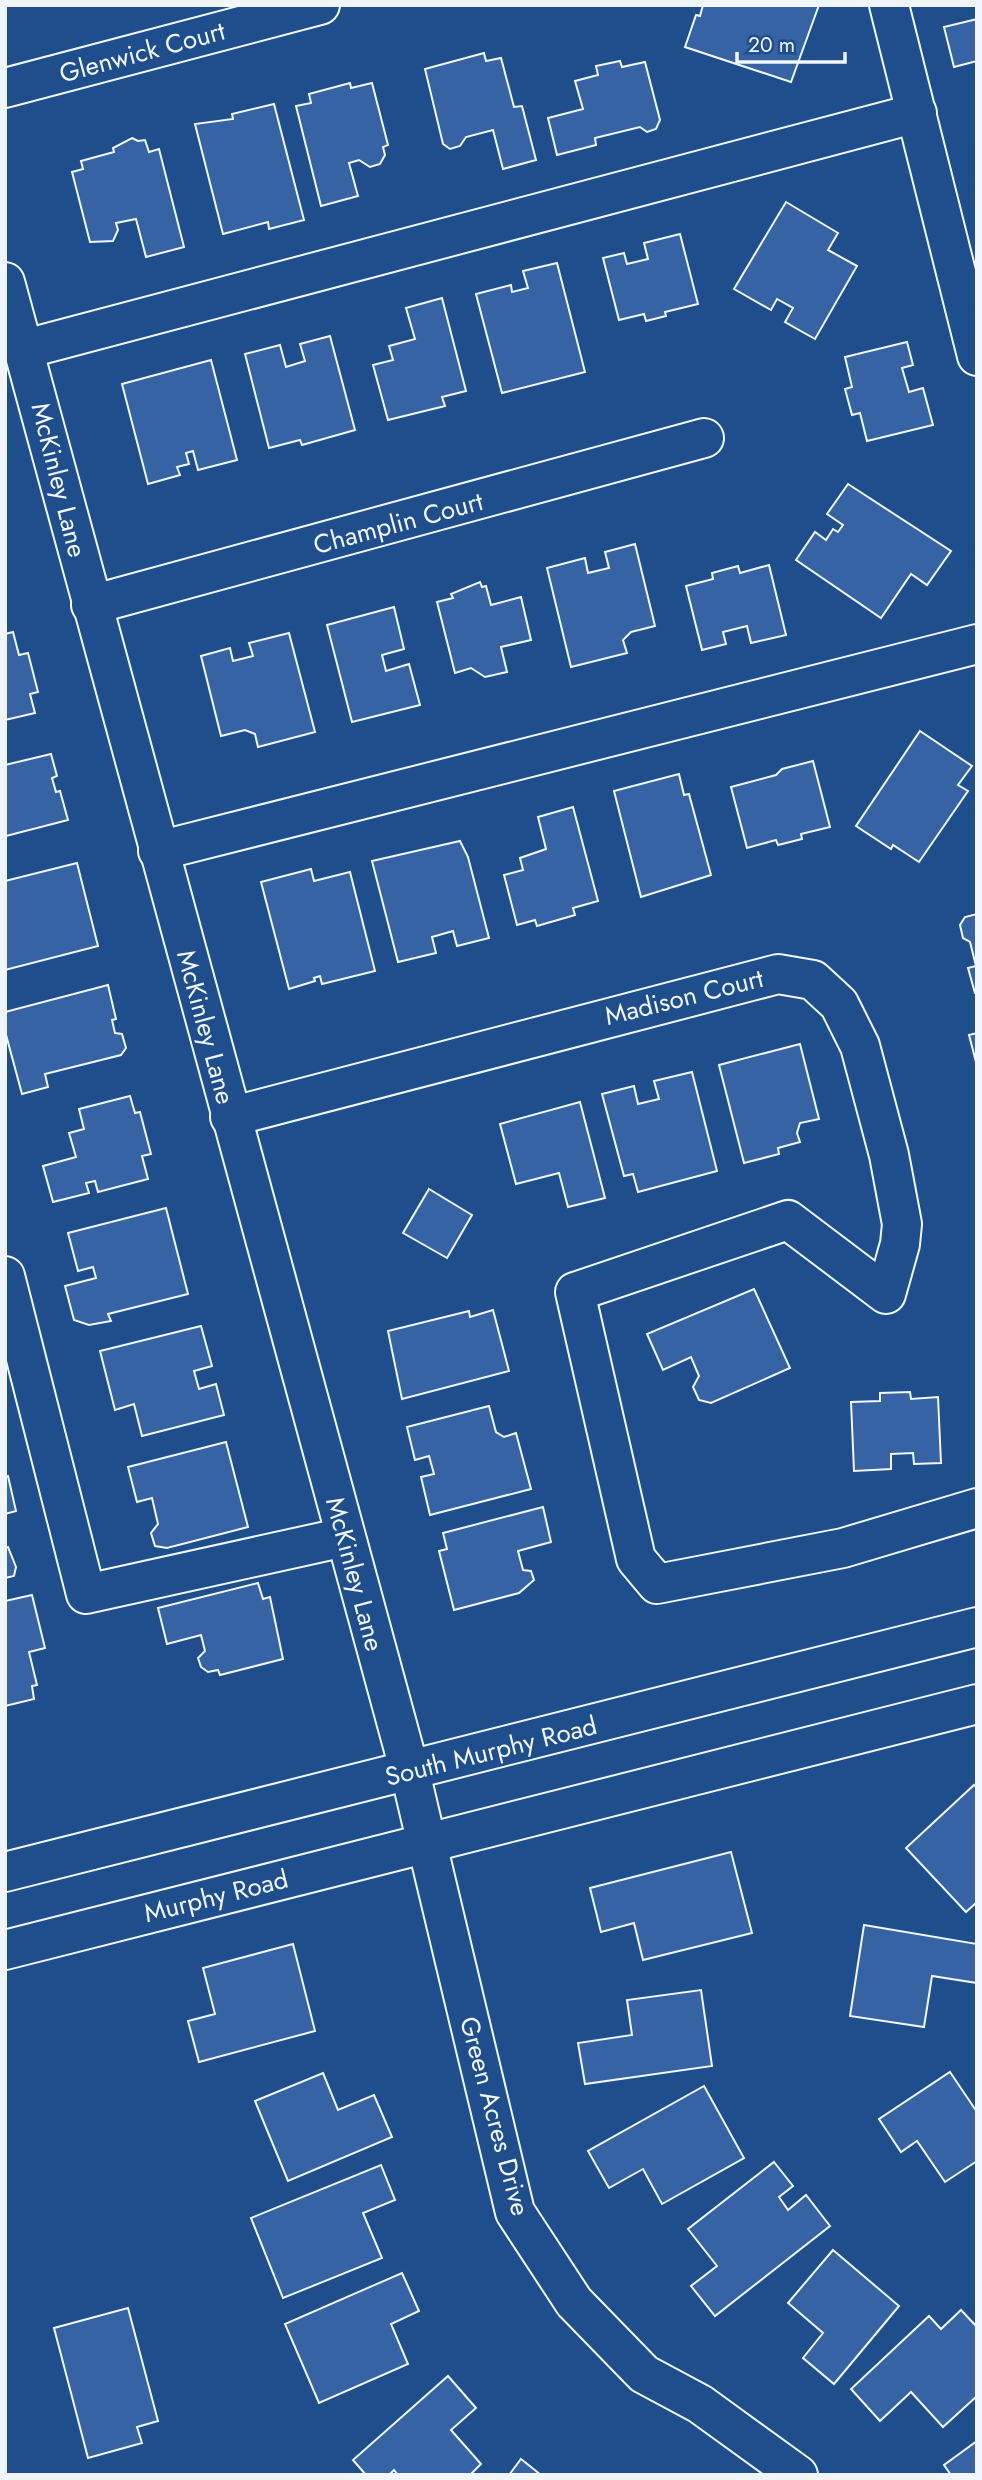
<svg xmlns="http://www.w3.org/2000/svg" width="982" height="2480" viewBox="0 0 982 2480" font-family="Jost,sans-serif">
<rect width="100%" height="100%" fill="#1f4e8c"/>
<g fill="#3563a3" stroke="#f2f6ff" stroke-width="2">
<polygon points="703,5 819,5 791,82 685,47 696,15 700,16"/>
<polygon points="977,19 977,61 954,67 944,27"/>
<polygon points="484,53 486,61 501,58 514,107 522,106 536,160 503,169 493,130 466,137 460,146 450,149 443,144 425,69"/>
<polygon points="620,61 622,67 645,62 660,120 656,129 647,132 640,127 595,138 596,145 557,155 548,118 583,109 575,81 598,75 596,66"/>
<polygon points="350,83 351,88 372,83 388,145 383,147 385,155 380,164 370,167 359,160 349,163 358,196 321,206 296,106 311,103 309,94"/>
<polygon points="274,104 304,220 269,229 268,222 223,234 195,124 233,119 232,114"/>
<polygon points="132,138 138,141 145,140 149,152 159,149 184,247 146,257 136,219 116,223 118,230 113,241 90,242 72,172 83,169 81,161 114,152 113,148"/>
<polygon points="786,202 838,233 828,250 857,266 815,339 785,322 793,308 777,299 771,310 734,289"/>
<polygon points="680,234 698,304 665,312 666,316 646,321 644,314 619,320 603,258 624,253 627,264 648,259 644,243"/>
<polygon points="557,263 585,372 502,393 476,294 511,285 512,292 528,288 523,271"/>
<polygon points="442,298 466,391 442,397 445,406 388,420 373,365 393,360 389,346 415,339 406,308"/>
<polygon points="330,336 355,430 302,445 300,440 269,448 245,354 280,345 286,367 305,361 300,344"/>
<polygon points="907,342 913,365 902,368 909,392 923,388 933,425 867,441 860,413 852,415 845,389 852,387 845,357"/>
<polygon points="211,360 237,460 198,470 193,451 186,453 189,464 177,467 180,475 148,484 122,384"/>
<polygon points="848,484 951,551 927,585 911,574 881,618 796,560 815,532 826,540 833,529 838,532 843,525 827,514"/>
<polygon points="635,544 655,626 631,632 623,640 627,653 571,667 547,568 585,558 588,573 609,568 605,552"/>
<polygon points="769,565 786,635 751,643 747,626 723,632 726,644 702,650 686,586 713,579 712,573 738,566 740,573"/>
<polygon points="480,582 482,587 486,586 491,605 521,597 531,640 501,647 507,672 485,677 471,668 455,673 437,602 453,598 451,594"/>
<polygon points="394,607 404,649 382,655 386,671 409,664 420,705 352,722 327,625"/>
<polygon points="13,632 19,655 28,653 38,692 30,694 35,713 5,720 5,634"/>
<polygon points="289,633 315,732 258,747 255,734 245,730 221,736 201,656 230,648 233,661 253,656 249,643"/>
<polygon points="920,731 972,766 958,785 968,791 919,862 893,845 891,849 856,826"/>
<polygon points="51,754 57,776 52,778 56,792 60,791 68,820 6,836 5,765"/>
<polygon points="813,761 830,827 801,834 802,839 778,845 776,840 747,848 731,787 776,775 782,769"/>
<polygon points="679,774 684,795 689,794 711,875 641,897 614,791"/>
<polygon points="573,807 598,901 573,908 575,915 537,926 535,920 517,925 504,875 523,870 520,858 546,849 538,817"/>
<polygon points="460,841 468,857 489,938 457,946 453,931 432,937 436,953 398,962 372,861"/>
<polygon points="77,863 98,946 5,970 5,881"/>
<polygon points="311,869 314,881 350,872 375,971 322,984 320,976 314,978 315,981 289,989 261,882"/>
<polygon points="977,914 977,993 975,993 968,968 976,966 970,942 963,938 960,925 965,917"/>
<polygon points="108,985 116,1019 112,1020 115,1033 122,1034 126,1048 121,1055 45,1074 48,1087 22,1094 5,1031 5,1012"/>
<polygon points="977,1033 977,1066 969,1035"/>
<polygon points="800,1044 819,1119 800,1123 797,1133 800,1142 778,1148 779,1154 744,1163 719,1065"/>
<polygon points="692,1072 717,1171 638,1192 633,1174 624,1176 602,1094 634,1086 638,1104 659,1099 654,1081"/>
<polygon points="130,1096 135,1113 140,1112 151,1154 142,1156 148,1179 98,1192 95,1181 86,1183 89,1193 53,1202 43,1166 76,1157 69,1133 84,1129 79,1109"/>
<polygon points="580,1102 605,1198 568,1207 559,1173 516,1184 500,1124"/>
<polygon points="429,1189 472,1215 447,1258 403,1233"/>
<polygon points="166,1208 188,1294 108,1314 111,1321 89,1325 74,1320 65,1286 96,1278 93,1267 78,1271 68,1233"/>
<polygon points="754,1289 790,1368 711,1403 699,1400 693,1387 699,1376 691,1357 663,1370 647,1334"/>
<polygon points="493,1310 509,1371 402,1399 388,1331 469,1311 470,1317"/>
<polygon points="201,1326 212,1366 194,1371 199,1389 216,1384 224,1415 142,1436 134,1404 115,1410 100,1351"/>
<polygon points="910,1392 911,1399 938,1397 941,1463 914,1464 913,1453 891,1454 891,1469 854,1471 851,1402 880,1401 880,1393"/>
<polygon points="489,1406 496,1432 504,1437 516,1433 531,1489 430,1515 421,1477 434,1474 429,1456 415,1460 407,1427"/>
<polygon points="226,1442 248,1527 167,1548 155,1546 151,1533 158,1524 152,1498 137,1502 128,1467"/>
<polygon points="8,1476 16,1511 5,1514 5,1477"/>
<polygon points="543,1507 551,1542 518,1551 523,1570 531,1571 534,1580 519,1593 454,1610 439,1551 447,1549 443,1533"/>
<polygon points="8,1547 16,1567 14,1576 5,1578 5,1548"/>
<polygon points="258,1583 263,1599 270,1597 283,1659 220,1675 218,1670 208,1672 201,1667 198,1658 205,1651 201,1635 167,1644 158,1608"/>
<polygon points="32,1595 45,1648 29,1652 37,1685 32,1686 34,1699 5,1706 5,1601"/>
<polygon points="974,1785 977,1788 977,1902 966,1912 906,1848"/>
<polygon points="731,1852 752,1933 643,1960 634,1923 601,1932 590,1888"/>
<polygon points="864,1925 977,1944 977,1983 932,1976 924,2027 850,2016"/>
<polygon points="293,1944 315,2031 199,2062 188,2021 215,2014 203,1968"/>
<polygon points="701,1990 712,2066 585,2084 578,2043 632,2035 627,2000"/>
<polygon points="950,2072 977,2112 977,2161 945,2182 917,2141 901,2152 879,2119"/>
<polygon points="323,2073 338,2110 374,2095 392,2137 288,2181 255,2101"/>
<polygon points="704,2086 744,2158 662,2204 643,2169 609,2188 588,2151"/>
<polygon points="774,2162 793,2186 779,2197 788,2210 806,2195 830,2226 715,2316 691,2286 717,2266 688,2229"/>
<polygon points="381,2165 395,2200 363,2213 382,2258 283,2298 251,2218"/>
<polygon points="833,2250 899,2306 834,2384 803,2358 823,2333 788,2303"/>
<polygon points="402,2273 419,2311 391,2324 408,2364 319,2403 285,2324"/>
<polygon points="128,2308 158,2421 137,2427 142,2443 88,2458 54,2328"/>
<polygon points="961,2310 977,2327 977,2396 943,2427 911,2392 880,2421 851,2389 929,2316 941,2329"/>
<polygon points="448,2376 476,2408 451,2430 481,2464 470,2475 398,2475 394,2470 389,2475 366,2475 353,2460"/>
<polygon points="977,2441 977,2475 951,2475 944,2465"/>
<polygon points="521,2459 541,2475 509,2475"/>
</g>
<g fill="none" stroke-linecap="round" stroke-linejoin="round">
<g stroke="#f2f6ff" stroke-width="42">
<g id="minor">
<polyline points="889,5 977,356"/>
<polyline points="5,88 320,5"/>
<polyline points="5,282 410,1772"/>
<polyline points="25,349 917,113"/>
<polyline points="91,605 704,438"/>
<polyline points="158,851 977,644"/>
<polyline points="230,1117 778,974 813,980 839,1004 860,1046 889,1155 902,1224 900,1244 886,1294 788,1220 575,1292 636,1559 657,1584 843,1548 977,1508"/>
<polyline points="5,1276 86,1594 345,1537"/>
<polyline points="427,1844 515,2212 574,2302 644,2374 700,2404 798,2475"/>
</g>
</g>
<g stroke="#f2f6ff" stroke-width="42">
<g id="major">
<polyline points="410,1772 427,1844"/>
<polyline points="5,1872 977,1627"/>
<polyline points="5,1950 977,1704"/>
</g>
</g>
<use href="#minor" stroke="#1f4e8c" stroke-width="38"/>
<use href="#major" stroke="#1f4e8c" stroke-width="38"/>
</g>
<g text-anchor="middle" stroke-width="5" stroke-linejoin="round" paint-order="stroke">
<g font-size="26" fill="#f2f6ff" stroke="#1f4e8c">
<text transform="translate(142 52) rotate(-15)" y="9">Glenwick Court</text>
<text transform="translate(59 480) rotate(76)" y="9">McKinley Lane</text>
<text transform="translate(398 523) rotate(-15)" y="9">Champlin Court</text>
<text transform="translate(684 997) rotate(-14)" y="9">Madison Court</text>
<text transform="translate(206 1027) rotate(75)" y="9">McKinley Lane</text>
<text transform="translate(355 1574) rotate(75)" y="9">McKinley Lane</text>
<text transform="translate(491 1751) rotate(-14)" y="9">South Murphy Road</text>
<text transform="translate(216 1896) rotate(-14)" y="9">Murphy Road</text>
<text transform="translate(495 2116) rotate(75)" y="9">Green Acres Drive</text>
</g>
</g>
<rect width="982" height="2480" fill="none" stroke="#f2f6ff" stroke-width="14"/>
<path d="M737 52v10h108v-10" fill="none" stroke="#f2f6ff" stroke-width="3.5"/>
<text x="748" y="52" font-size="21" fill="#f2f6ff" stroke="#1f4e8c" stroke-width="5" paint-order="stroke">20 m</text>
</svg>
